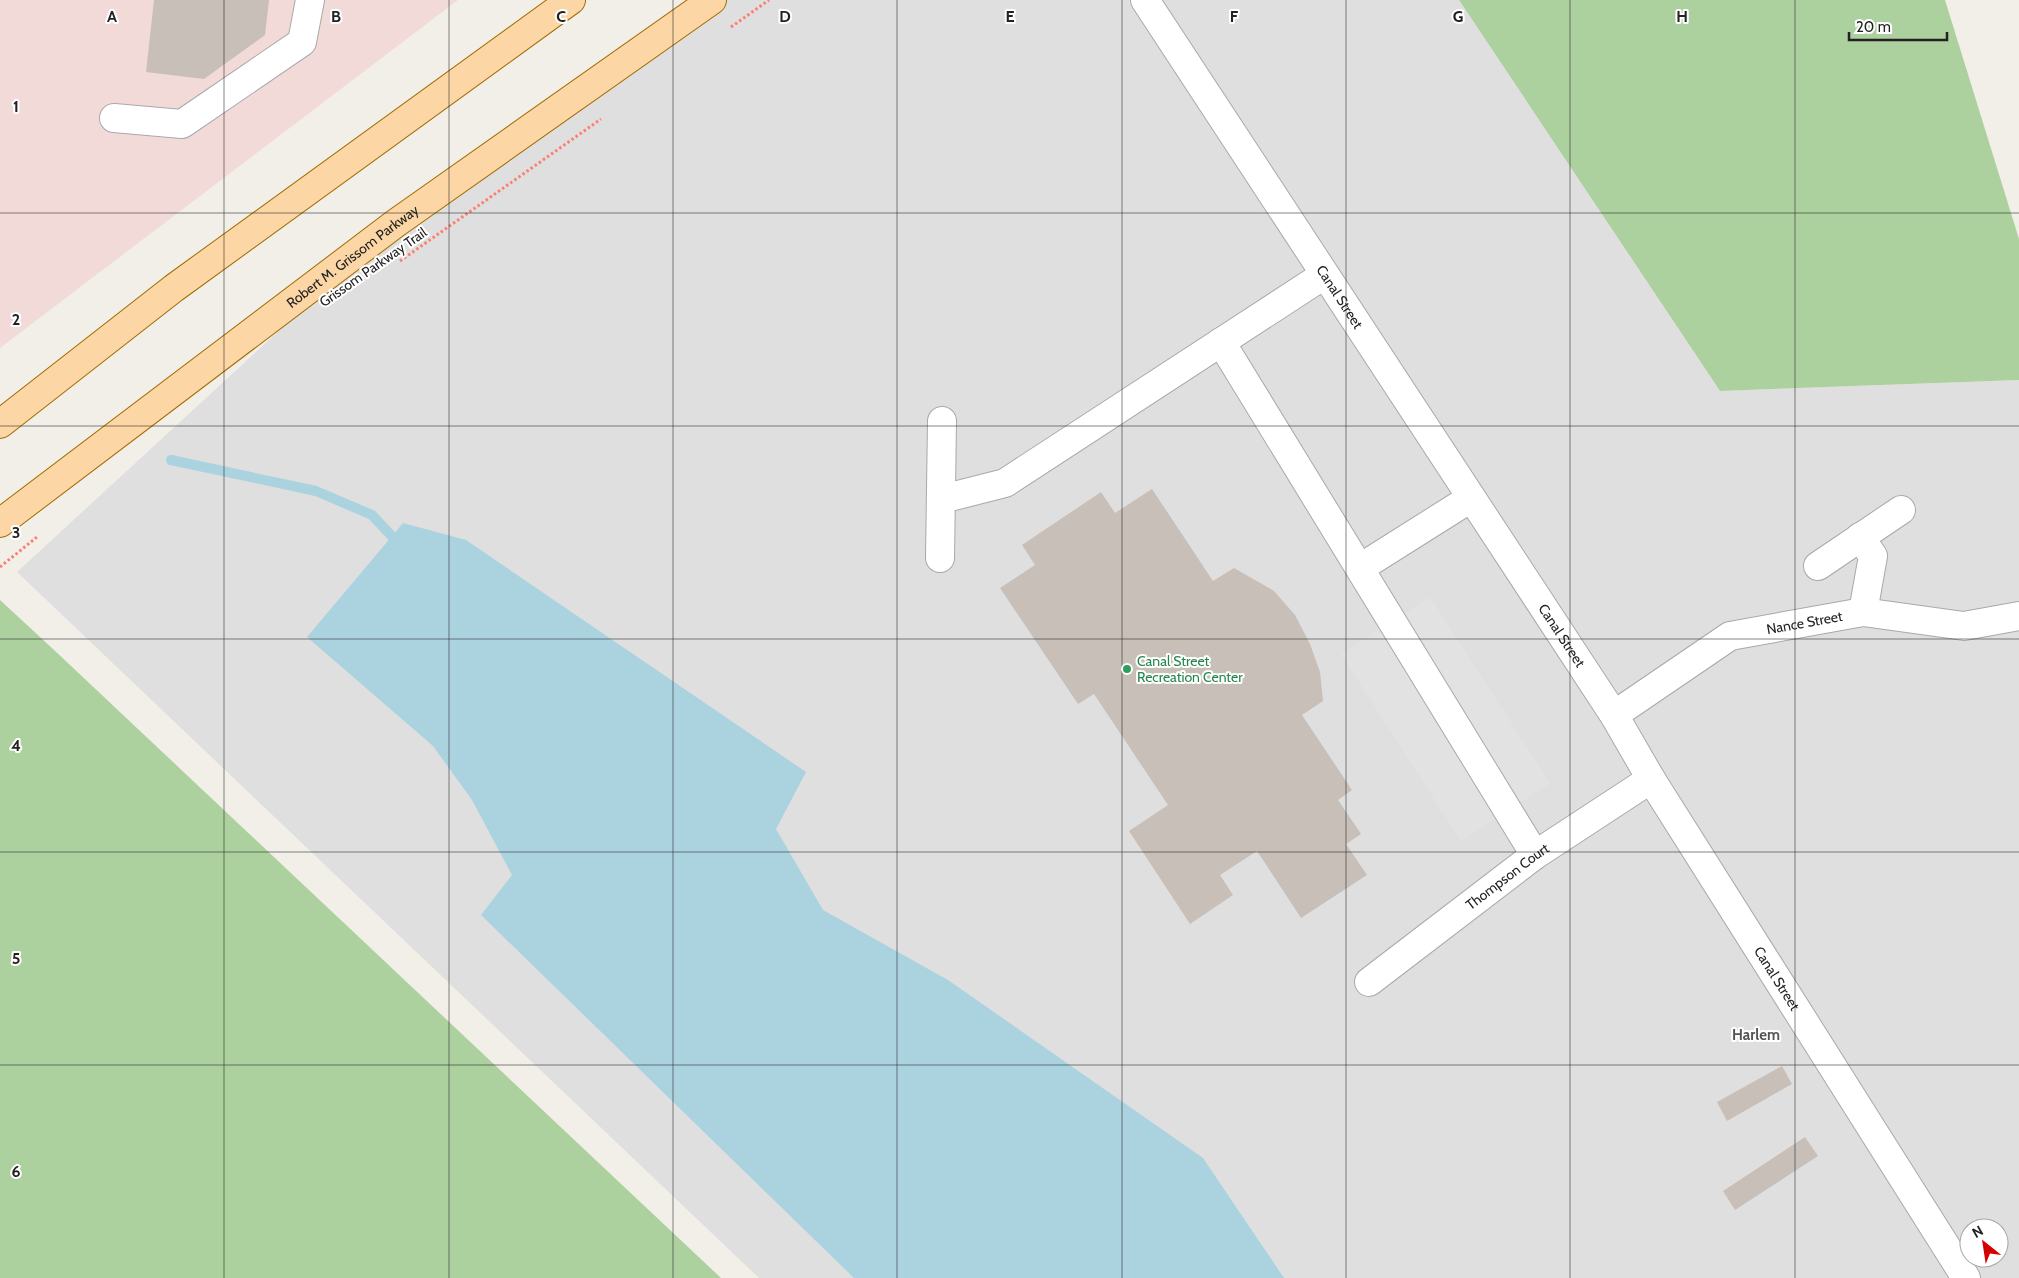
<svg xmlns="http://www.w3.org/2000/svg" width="2019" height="1278" viewBox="0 0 2019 1278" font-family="Cabin,sans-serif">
<rect width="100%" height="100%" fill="#f2efe9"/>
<path fill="#e0dfdf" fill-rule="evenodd" d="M 712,0 L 1459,0 L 1720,391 L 2019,380 L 2019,1278 L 759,1278 L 17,572 L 396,223 ZM 1969,1228 L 1999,1228 L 1999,1258 L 1969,1258 Z"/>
<polygon fill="#f2dad9" points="0,0 458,0 0,348"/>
<g fill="#add19e">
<polygon points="1459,0 1945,0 2019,239 2019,380 1720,391"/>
<polygon points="0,600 53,649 721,1278 0,1278"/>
</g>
<polygon fill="#e2e2e2" points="1430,597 1550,783 1461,841 1341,654"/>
<polygon fill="#aad3df" points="403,523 466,540 806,772 776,829 823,910 948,980 1203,1158 1284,1278 854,1278 481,915 512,875 472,800 433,746 307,637"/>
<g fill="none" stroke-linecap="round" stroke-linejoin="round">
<polyline stroke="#aad3df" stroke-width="10" points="171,460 316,491 372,515 401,546"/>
</g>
<g fill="#c7bfb8">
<polygon points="154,0 269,0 265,35 204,79 146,72"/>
<polygon points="1152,489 1213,581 1234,568 1274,591 1295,615 1310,644 1320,672 1323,701 1302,715 1352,790 1338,800 1361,834 1346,844 1367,875 1301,918 1257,851 1220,875 1233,895 1190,924 1129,831 1168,805 1094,694 1078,704 1000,588 1035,565 1022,545 1101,492 1115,513"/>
<polygon points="1782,1066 1792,1084 1727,1121 1717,1102"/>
<polygon points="1805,1137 1818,1156 1735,1210 1723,1191"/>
</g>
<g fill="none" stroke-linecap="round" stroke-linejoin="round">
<g stroke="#a9a9a9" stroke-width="30">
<g id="minor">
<path id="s1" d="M 1145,0 L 1614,715 L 1651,779 L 1966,1278"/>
<polyline points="114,118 182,124 302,42 310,0"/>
<polyline points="1221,342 1535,855"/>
<polyline points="942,499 1005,483 1324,275"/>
<polyline points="1860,537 1873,556 1863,612"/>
<polyline points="940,558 942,421"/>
<polyline points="1818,566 1901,510"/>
<polyline points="1360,568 1471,498"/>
<path id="s2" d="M 1614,715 L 1730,636 L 1863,612 L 1964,626 L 2019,616"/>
<path id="s3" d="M 1369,982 L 1535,855 L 1651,779"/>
</g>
</g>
<g stroke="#a06b00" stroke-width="30">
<g id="major">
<polyline points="0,424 174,288 571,0"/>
<path id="s4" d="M 0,523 L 396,223 L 712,0"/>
</g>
</g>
<g stroke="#fa8072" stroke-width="3" stroke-dasharray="2.5 2.5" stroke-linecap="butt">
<polyline points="731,27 769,0"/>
<polyline points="400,261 601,119"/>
<polyline points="0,567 37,537"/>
</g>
<use href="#minor" stroke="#fff" stroke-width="28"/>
<use href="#major" stroke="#fcd6a4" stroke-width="28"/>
</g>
<path fill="none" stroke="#222" stroke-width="1" stroke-opacity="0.55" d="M 224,0 L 224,1278M 449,0 L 449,1278M 673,0 L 673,1278M 897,0 L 897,1278M 1122,0 L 1122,1278M 1346,0 L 1346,1278M 1570,0 L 1570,1278M 1795,0 L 1795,1278M 0,213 L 2019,213M 0,426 L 2019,426M 0,639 L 2019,639M 0,852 L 2019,852M 0,1065 L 2019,1065"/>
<circle fill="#2e9e5b" stroke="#fff" stroke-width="2" cx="1127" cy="669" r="5"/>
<g text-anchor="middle" stroke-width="4" stroke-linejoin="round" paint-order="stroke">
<g font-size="14" fill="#222" stroke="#fff">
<text dy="5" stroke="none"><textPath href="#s4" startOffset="442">Robert M. Grissom Parkway</textPath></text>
<text transform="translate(373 267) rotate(-35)" y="5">Grissom Parkway Trail</text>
<text dy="5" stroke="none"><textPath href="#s1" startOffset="355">Canal Street</textPath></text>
<text dy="5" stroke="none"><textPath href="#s2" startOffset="216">Nance Street</textPath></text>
<text dy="5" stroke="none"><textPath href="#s1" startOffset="760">Canal Street</textPath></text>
<text dy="5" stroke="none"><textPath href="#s3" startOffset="174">Thompson Court</textPath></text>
<text dy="5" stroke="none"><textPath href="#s1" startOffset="1165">Canal Street</textPath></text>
</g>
<g font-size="14" fill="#27864d" stroke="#fff" text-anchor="start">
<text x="1137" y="666">Canal Street<tspan x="1137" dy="16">Recreation Center</tspan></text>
</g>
<g font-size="15" font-weight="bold" fill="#555" stroke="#fff">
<text x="1756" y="1040">Harlem</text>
</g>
</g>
<g font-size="16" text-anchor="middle" font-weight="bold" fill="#222" stroke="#fff" stroke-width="4" stroke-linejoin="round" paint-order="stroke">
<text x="112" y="22">A</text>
<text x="336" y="22">B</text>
<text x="561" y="22">C</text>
<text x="785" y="22">D</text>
<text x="1010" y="22">E</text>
<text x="1234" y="22">F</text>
<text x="1458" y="22">G</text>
<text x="1682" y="22">H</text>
<text x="16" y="112">1</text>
<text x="16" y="325">2</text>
<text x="16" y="538">3</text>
<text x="16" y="751">4</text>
<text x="16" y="964">5</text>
<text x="16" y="1177">6</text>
</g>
<g transform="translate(1984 1243) rotate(330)"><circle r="24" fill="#ffffff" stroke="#a7a7a7"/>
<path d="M0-4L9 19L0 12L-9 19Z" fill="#d40000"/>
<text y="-8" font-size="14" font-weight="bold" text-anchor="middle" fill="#222222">N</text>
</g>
<path d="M1849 32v8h98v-8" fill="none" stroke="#222222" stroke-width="2.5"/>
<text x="1856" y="32" font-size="15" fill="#222222" stroke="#ffffff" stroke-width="4" paint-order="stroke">20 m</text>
</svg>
